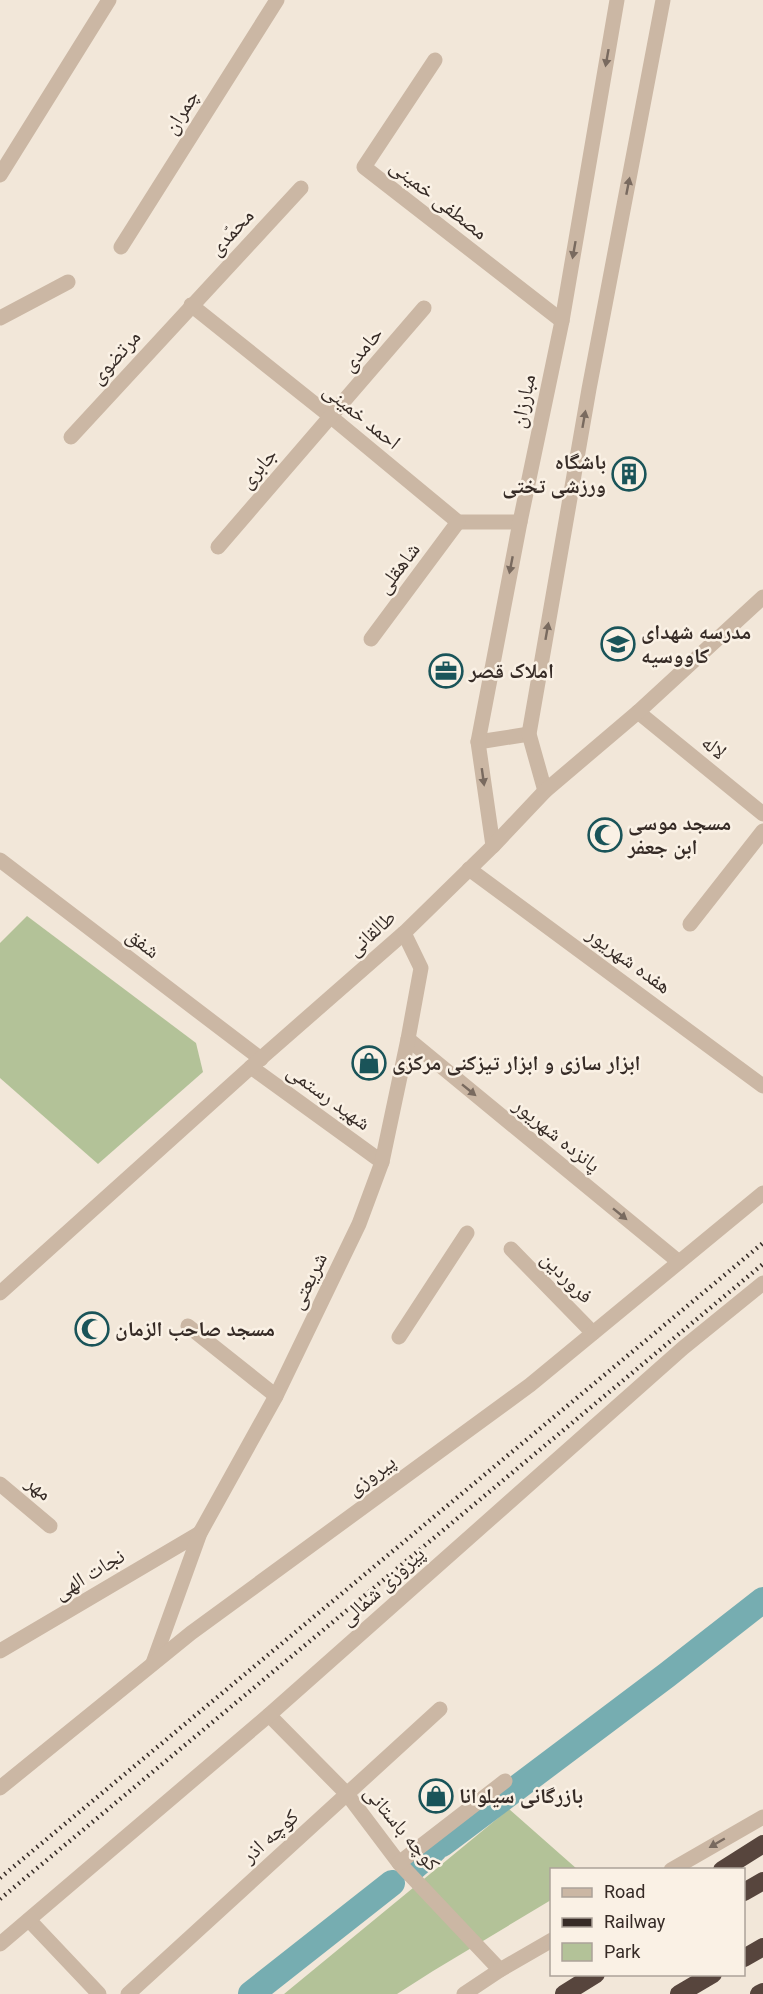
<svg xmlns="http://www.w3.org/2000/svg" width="763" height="1994" viewBox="0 0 763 1994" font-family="Roboto,'Noto Naskh Arabic',sans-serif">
<rect width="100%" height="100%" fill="#f2e7d9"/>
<g fill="#b3c298">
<polygon points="27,916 196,1043 203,1072 98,1164 0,1078 0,943"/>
<polygon points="509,1809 577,1869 552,1870 551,1900 433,1971 397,1994 284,1994"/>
</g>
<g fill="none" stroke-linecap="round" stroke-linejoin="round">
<g stroke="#76adb1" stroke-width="26">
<polyline points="442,1844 667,1675 763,1600"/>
<polyline points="412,1869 434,1850"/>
<polyline points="251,1994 392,1883"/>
</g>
<g stroke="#cbb7a4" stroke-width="15">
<polyline points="435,60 364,167 562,321"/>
<polyline points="0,175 109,0"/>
<polyline points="121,247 277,0"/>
<polyline points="191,305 330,416 458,522 520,522"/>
<polyline points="0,318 68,282"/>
<polyline points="71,437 301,188"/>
<polyline points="218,547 424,308"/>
<polyline points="371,639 458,522"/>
<polyline points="638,712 763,814"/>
<polyline points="478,742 529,734"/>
<polyline points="545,791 529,734 589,389 663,0"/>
<polyline points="493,846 478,742 520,522 562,321 617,0"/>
<polyline points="0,860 261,1059"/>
<polyline points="469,869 763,1086"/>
<polyline points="690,924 763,831"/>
<polyline points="408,1039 679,1262"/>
<polyline points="251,1067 382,1162"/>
<polyline points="511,1249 593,1333"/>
<polyline points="0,1293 251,1067 404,933 493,846 545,791 638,712 763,597"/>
<polyline points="188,1326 276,1396"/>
<polyline points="399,1337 467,1233"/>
<polyline points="0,1484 50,1526"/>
<polyline points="0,1651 200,1533"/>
<polyline points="153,1663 200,1533 276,1396 359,1224 382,1162 408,1039 421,968 404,933"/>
<polyline points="269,1715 347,1794 399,1863 500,1970"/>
<polyline points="0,1788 191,1633 530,1385 763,1193"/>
<polyline points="399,1863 505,1781"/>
<polyline points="671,1870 763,1817"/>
<polyline points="29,1920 99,1994"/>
<polyline points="0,1944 269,1715 683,1348 763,1283"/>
<polyline points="128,1994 440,1709"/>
<polyline points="464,1994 500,1970 552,1940"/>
</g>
<g stroke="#57453d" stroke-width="18">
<polyline points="722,1870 763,1844"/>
<polyline points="744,1892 763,1881"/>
<polyline points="744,1958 763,1947"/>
<polyline points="564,1994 596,1974"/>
<polyline points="679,1994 713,1974"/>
<polyline points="759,1994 763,1992"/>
</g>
<g stroke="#362b26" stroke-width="4.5" stroke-dasharray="1.5 4.5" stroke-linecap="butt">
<polyline points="0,1878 763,1243"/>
<polyline points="0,1899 763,1264"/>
</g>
</g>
<defs><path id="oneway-solid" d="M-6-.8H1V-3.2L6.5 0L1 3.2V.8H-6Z" transform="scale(1.5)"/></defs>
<g fill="#796a5f">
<use href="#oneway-solid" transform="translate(607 58) rotate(100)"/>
<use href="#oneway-solid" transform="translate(628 186) rotate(-79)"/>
<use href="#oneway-solid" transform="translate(574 250) rotate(100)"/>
<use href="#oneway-solid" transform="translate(584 419) rotate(-80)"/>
<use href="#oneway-solid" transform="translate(511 565) rotate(101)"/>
<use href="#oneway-solid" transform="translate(547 631) rotate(-80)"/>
<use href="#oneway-solid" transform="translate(483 777) rotate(82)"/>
<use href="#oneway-solid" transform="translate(469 1090) rotate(39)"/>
<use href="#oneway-solid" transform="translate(620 1214) rotate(39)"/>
<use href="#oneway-solid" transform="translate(717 1843) rotate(150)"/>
</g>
<defs>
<g id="building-ring" transform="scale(1.725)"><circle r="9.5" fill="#faf1e5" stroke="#1a5459" stroke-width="1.5"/><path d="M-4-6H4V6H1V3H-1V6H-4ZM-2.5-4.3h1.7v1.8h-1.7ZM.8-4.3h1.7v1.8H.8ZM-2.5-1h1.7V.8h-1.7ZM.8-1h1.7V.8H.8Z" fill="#1a5459"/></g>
<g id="school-ring" transform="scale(1.725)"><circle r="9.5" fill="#faf1e5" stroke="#1a5459" stroke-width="1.5"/><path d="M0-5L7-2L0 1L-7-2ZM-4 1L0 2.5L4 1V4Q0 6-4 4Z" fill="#1a5459"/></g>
<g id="office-ring" transform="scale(1.725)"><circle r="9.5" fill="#faf1e5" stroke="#1a5459" stroke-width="1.5"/><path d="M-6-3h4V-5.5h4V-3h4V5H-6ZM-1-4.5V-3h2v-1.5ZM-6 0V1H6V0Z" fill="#1a5459"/></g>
<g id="mosque-ring" transform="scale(1.725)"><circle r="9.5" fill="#faf1e5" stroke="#1a5459" stroke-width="1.5"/><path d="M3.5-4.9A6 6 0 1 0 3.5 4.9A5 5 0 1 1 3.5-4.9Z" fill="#1a5459"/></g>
<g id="shop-ring" transform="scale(1.725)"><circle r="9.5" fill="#faf1e5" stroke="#1a5459" stroke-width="1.5"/><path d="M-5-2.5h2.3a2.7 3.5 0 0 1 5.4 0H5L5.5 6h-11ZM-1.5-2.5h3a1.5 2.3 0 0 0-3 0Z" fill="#1a5459"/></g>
</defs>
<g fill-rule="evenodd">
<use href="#building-ring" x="629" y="474"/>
<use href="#school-ring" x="618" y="644"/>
<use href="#office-ring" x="446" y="671"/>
<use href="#mosque-ring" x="605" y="835"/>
<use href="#shop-ring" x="369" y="1063"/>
<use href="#mosque-ring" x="92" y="1329"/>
<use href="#shop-ring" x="436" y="1796"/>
</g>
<g text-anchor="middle" stroke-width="5" stroke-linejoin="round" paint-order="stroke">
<g font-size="21" fill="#362b26" stroke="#faf1e5">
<text transform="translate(181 112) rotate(-58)" y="7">چمران</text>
<text transform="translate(439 199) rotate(38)" y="7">مصطفی خمینی</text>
<text transform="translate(231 232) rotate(-47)" y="7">محمّدی</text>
<text transform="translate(362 349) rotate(-49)" y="7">حامدی</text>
<text transform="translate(115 357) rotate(-48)" y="7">مرتضوی</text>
<text transform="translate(523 401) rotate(-78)" y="7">مبارزان</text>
<text transform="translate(362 416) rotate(39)" y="7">احمد خمینی</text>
<text transform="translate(258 468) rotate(-49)" y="7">جابری</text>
<text transform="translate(398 568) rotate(-53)" y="7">شاهقلی</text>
<text transform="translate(714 747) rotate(39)" y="7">لاله</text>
<text transform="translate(371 933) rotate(-42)" y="7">طالقانی</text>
<text transform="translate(143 943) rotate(37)" y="7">شفق</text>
<text transform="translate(629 960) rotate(36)" y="7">هفده شهریور</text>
<text transform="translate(329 1097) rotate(36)" y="7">شهید رستمی</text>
<text transform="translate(557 1135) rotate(39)" y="7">پانزده شهریور</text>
<text transform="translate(567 1277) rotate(45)" y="7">فروردین</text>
<text transform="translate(308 1281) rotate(-64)" y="7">شریعتی</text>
<text transform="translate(371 1475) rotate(-36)" y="7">پیروزی</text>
<text transform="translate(39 1488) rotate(40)" y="7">مهر</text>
<text transform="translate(89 1574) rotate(-31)" y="7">نجات الهی</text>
<text transform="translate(382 1586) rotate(-42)" y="7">پیروزی شمالی</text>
<text transform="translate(402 1828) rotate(50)" y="7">کوچه باستانی</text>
<text transform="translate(270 1836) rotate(-42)" y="7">کوچه اذر</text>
</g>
<g font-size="21" font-weight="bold" fill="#362b26" stroke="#faf1e5" text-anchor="start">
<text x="606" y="469" text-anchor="end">باشگاه<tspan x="606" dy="24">ورزشی تختی</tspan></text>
<text x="641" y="639">مدرسه شهدای<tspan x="641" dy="24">کاووسیه</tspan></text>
<text x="469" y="678">املاک قصر</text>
<text x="628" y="830">مسجد موسی<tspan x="628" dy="24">ابن جعفر</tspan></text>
<text x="392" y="1070">ابزار سازی و ابزار تیزکنی مرکزی</text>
<text x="115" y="1336">مسجد صاحب الزمان</text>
<text x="459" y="1803">بازرگانی سیلوانا</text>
</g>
</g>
<rect x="550" y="1868" width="195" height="108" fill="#faf1e5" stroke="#aca299" stroke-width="1.5"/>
<rect x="562" y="1888" width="30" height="9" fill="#cbb7a4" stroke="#aca299" stroke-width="1.5"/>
<text x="604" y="1898" font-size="18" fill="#362b26">Road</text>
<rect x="562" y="1918" width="30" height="9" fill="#362b26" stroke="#aca299" stroke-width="1.5"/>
<text x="604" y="1928" font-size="18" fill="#362b26">Railway</text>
<rect x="562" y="1943" width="30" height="18" fill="#b3c298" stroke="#aca299" stroke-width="1.5"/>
<text x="604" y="1958" font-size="18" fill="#362b26">Park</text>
</svg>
